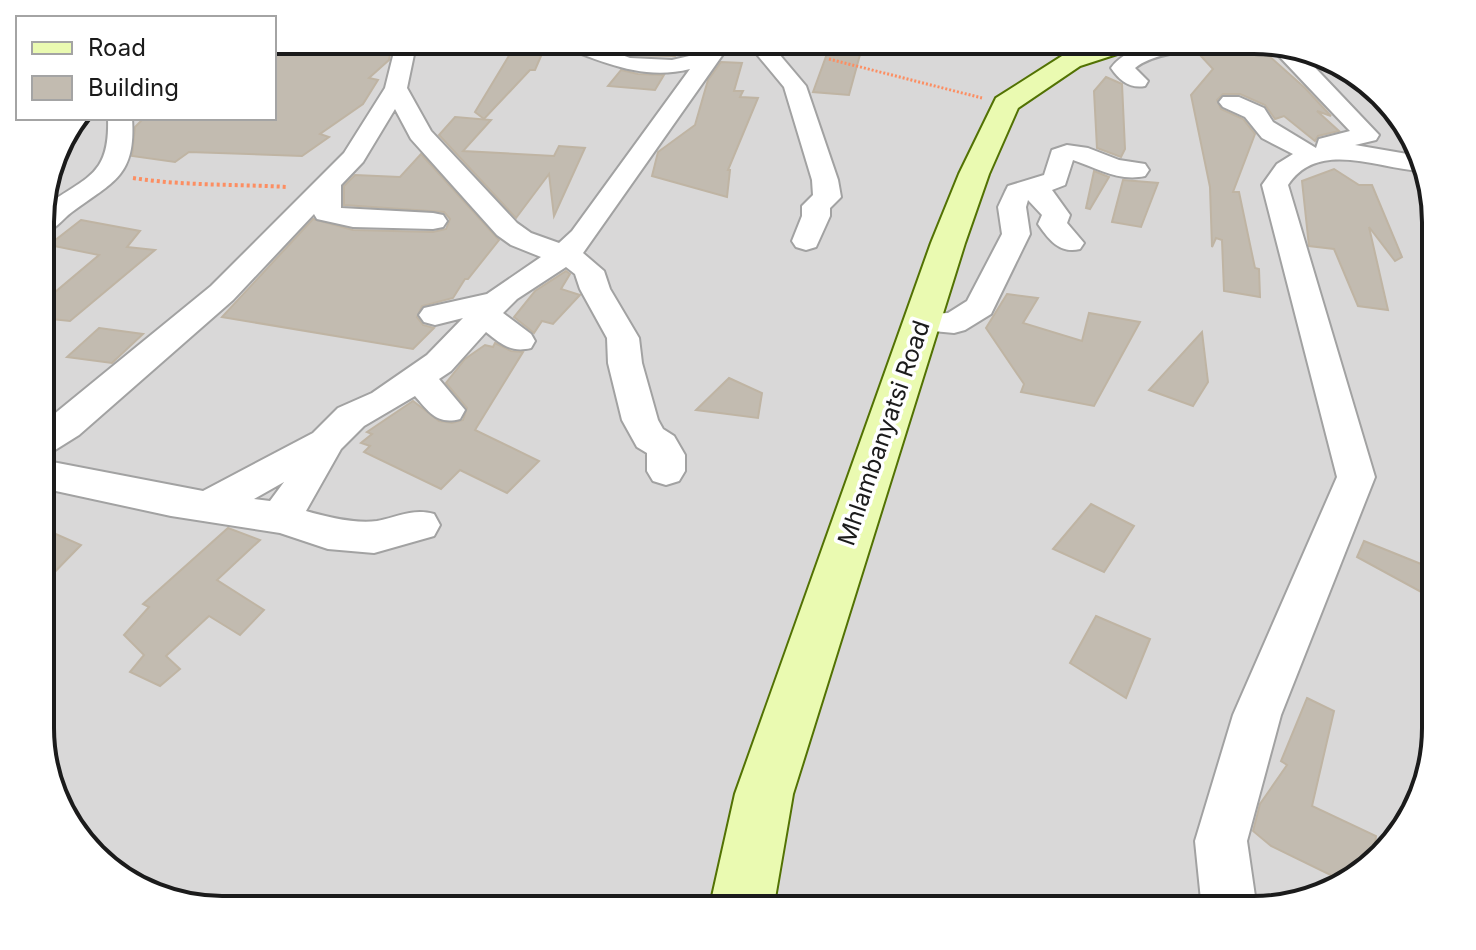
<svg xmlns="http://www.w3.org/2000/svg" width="1476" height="950" viewBox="0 0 1476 950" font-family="Inter,sans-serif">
<rect width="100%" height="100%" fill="#edebe0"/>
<polygon fill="#d9d8d8" points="274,40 1254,40 1355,70 1411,131 1436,210 1436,739 1406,829 1344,886 1265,910 222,910 121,880 70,829 42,751 42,199 59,141 77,118 274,118"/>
<g fill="#c2bbb0" stroke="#bfb4a3" stroke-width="2">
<polygon points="291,40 390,40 376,53 390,54 389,60 369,78 378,80 363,104 320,134 329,137 302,156 189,152 175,162 132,156 135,127 144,118 274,118 274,56"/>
<polygon points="510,40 548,40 535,70 530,70 484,119 475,112 510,54"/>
<polygon points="645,40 685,40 675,56 633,55"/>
<polygon points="832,40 864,40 849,95 813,92"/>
<polygon points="1258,46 1305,88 1331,116 1317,111 1339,131 1318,136 1315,141 1284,116 1275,119 1265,105 1240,94 1223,94 1217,100 1221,109 1243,119 1255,134 1233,192 1239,192 1255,268 1259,269 1260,297 1224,291 1222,240 1216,238 1212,247 1210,187 1191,95 1213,69 1199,54"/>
<polygon points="721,62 742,63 734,91 743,91 740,97 758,98 728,170 730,170 727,197 652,176 658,152 695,125 708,80"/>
<polygon points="621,70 638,74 664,75 655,90 608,86"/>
<polygon points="1106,77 1122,84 1125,149 1121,157 1097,148 1094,91"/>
<polygon points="455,117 491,120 463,151 554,156 559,146 585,148 554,216 549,174 516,218 439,135"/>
<polygon points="421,154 499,240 468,279 465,279 453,298 422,306 417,317 423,325 434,328 413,349 222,317 313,219 353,230 433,232 446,229 450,219 444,212 344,205 344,186 355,175 400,177"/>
<polygon points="1334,169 1359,185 1372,185 1402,257 1395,261 1369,227 1388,310 1358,306 1334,249 1309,246 1302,181"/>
<polygon points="1094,171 1109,177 1090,209 1086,208"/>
<polygon points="1123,180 1158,183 1141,227 1112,222"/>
<polygon points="81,220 140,231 127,247 155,250 70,321 42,318 42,303 99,255 49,245"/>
<polygon points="566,271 570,274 561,289 580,295 553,324 542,321 534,333 514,317 535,291"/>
<polygon points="1007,294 1038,298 1023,323 1082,341 1089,313 1140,322 1094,406 1021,392 1024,384 986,328"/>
<polygon points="99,328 143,334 112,363 67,357"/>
<polygon points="1202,332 1208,382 1193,406 1149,390"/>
<polygon points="495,343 511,351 523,352 475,430 539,461 507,493 460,470 441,489 364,452 370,446 361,443 372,434 367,432 413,401 439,421 452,423 463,420 467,408 446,383 465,359 485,345 493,347"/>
<polygon points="729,378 762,393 758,418 696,410"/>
<polygon points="1091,504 1134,526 1104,572 1053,549"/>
<polygon points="42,528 81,545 42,585"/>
<polygon points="228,528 260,540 217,580 264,610 240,635 209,616 166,656 180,669 160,686 130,672 144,655 124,635 149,607 143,604"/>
<polygon points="1364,541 1436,570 1436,600 1357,557"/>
<polygon points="1096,616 1150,639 1126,698 1070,663"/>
<polygon points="1307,698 1334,711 1312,806 1376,836 1373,859 1347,883 1271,846 1253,831 1260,804 1287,765 1281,761"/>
</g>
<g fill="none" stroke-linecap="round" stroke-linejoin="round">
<g stroke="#a2a2a2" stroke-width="4">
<g id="street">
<path d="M 397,40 L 417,40 L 407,88 L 431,131 L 517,223 L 531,233 L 559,243 L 572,231 L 690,69 C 642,81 600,61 556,44 L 553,40 L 582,40 L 630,58 L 672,60 L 702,53 L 712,40 L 733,40 L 583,253 L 604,271 L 610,289 L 639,338 L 642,363 L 658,420 L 663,429 L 674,436 L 685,455 L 685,471 L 679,481 L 666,485 L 653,481 L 647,471 L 647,453 L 637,447 L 622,420 L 608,363 L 607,338 L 580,289 L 575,274 L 566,267 L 517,299 L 503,313 L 531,334 L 535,341 L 531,348 C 511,353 501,344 486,332 L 451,371 L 439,379 L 465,410 L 460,419 C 437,425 429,412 415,396 L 364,426 L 341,449 L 306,511 C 327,517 355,524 377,521 C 398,517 413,508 434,514 L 440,525 L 434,536 L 374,553 L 328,549 L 280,533 L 171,516 L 42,488 L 42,460 L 203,491 L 313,433 L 338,408 L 372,393 L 427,355 L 463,318 L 435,325 L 424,322 L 419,315 L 424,308 L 487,294 L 541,257 L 511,245 L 497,235 L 411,139 L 395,109 L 363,162 L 341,185 L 341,208 L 433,213 L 443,215 L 447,221 L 443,227 L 433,229 L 353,227 L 317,219 L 314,214 L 233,300 L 79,435 L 55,450 L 42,454 L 42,424 L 211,286 L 344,153 L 385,88 ZM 284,482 L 270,501 L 254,499 Z"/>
<polygon points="745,40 816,40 822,45 811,51 779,54 806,86 838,180 841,197 830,208 830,216 816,247 806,250 796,247 792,241 802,216 802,206 813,195 812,180 784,87"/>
<path d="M 1173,40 L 1254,40 L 1256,41 C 1242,55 1167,42 1135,68 L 1148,81 L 1145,86 C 1130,89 1119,80 1111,68 C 1125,49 1150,44 1173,40 Z"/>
<path d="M 1276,47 L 1303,55 L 1379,135 L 1376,140 L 1355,145 L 1419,156 L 1424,171 C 1380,170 1319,138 1288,185 L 1375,477 L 1281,715 L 1247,841 L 1257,910 L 1202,910 L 1195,841 L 1233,715 L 1337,477 L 1262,185 L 1277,164 L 1293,154 L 1262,138 L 1245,117 L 1223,107 L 1219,102 L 1223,97 L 1239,97 L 1264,108 L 1273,122 L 1316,148 L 1319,139 L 1350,131 L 1277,54 Z"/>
<path d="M 108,118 L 132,118 C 136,176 114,181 72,212 C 61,220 55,231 42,233 L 42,209 C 84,176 110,179 108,118 Z"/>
<path d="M 1067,145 L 1088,148 L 1119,160 L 1145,164 L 1149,170 L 1145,176 C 1119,182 1097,168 1073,160 L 1065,185 L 1052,190 L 1070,215 L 1067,223 L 1084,243 L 1080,249 C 1060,254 1049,240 1038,224 L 1042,215 L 1028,200 L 1026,207 L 1030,234 L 991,314 L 965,330 L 954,333 L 912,329 L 907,322 L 912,315 L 948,313 L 967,301 L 1002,234 L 998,207 L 1005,192 L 1008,186 L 1044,175 L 1052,150 Z"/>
</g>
</g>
<g stroke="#527203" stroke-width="4">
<polygon id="secondary" points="1111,40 1148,40 1145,45 1080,66 1018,108 989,174 965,243 793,794 773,910 709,910 735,794 931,243 959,174 996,98 1062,56"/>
</g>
<polyline stroke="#fc8e62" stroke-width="3" stroke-dasharray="2 2" stroke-linecap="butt" points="829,59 982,98"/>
<path stroke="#fc8e62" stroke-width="4" stroke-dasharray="3 3" stroke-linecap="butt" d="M 133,178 C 184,186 236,184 287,187"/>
<use href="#street" fill="#fff" fill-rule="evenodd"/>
<use href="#secondary" fill="#eafab1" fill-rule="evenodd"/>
</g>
<g text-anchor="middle" stroke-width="7" stroke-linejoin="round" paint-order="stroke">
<g font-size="24" fill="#1b1b1b" stroke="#fff">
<text transform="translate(884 433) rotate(-71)" y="8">Mhlambanyatsi Road</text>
</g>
</g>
<path d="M0 0H1476V950H0ZM222 54H1254A168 168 0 0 1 1422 222V728A168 168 0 0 1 1254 896H222A168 168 0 0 1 54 728V222A168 168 0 0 1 222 54Z" fill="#fff" fill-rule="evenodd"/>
<path fill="none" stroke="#1b1b1b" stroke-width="4" d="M222 54H1254A168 168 0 0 1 1422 222V728A168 168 0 0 1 1254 896H222A168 168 0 0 1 54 728V222A168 168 0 0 1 222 54Z"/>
<rect x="16" y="16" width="260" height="104" fill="#ffffff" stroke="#a4a4a4" stroke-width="2"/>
<rect x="32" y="42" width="40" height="12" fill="#eafab1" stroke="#a4a4a4" stroke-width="2"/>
<text x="88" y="56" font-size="24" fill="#1b1b1b">Road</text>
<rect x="32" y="76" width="40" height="24" fill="#c2bbb0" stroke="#a4a4a4" stroke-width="2"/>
<text x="88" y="96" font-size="24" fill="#1b1b1b">Building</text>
</svg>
